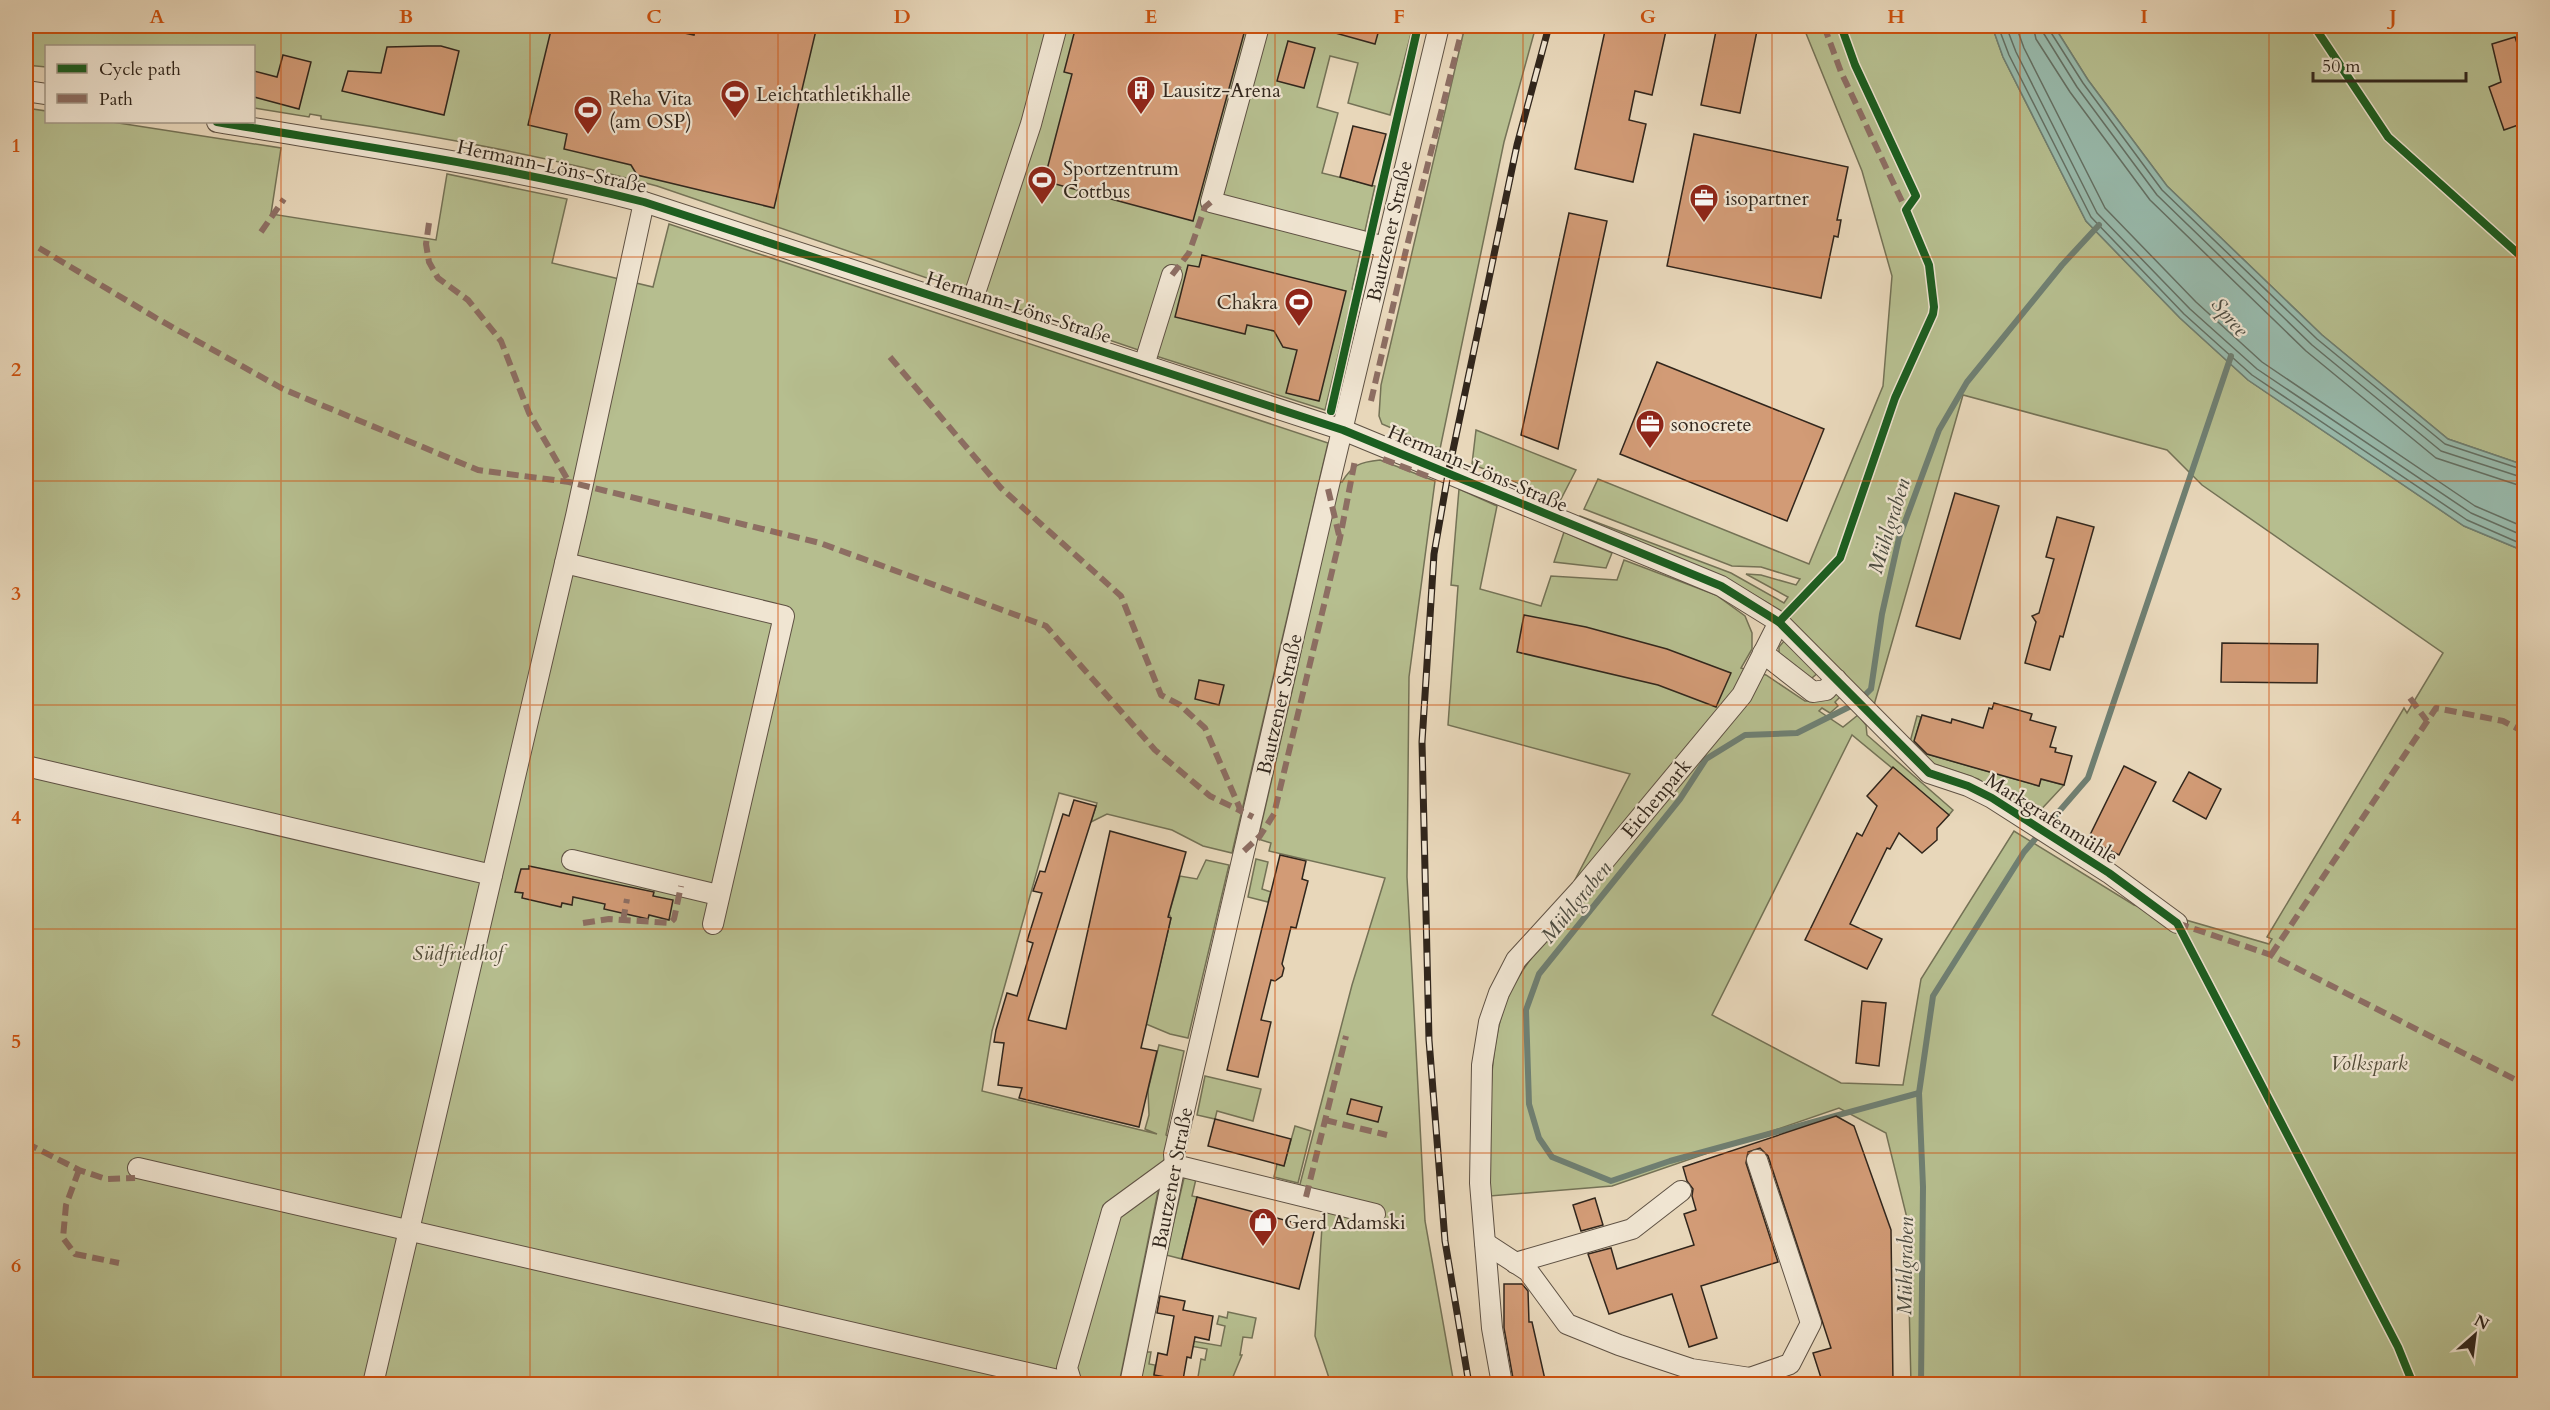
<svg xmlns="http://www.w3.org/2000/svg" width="2550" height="1410" viewBox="0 0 2550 1410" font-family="Cardo,serif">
<rect width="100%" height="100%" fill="#e8d7ba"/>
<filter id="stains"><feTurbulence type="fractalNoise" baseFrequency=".00333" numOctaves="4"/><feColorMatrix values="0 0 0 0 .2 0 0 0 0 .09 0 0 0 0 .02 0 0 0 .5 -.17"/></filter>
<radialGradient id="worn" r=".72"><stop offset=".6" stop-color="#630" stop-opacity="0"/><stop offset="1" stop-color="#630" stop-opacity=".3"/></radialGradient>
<g fill="#b6be8f" stroke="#747256" stroke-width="1.5">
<path d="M 26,26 L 1413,26 L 1390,115 L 1348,103 L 1358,63 L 1330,56 L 1317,107 L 1338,113 L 1322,173 L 1375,186 L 1352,289 L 1354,290 L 1325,410 L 1159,357 L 657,186 C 546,156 434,135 321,119 L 321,116 L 310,114 L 309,117 L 254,108 L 254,46 L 46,46 L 46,67 L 26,65 Z"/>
<polygon points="1465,26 1536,26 1504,142 1440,449 1382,424 1379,416 1381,385"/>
<path d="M 1803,26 L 1992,26 L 2003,57 L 2086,221 L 2180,318 L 2248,380 L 2464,526 L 2524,551 L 2524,1384 L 1911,1384 L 1907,1218 L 1886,1133 L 1839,1108 L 1612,1186 L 1490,1196 C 1492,1136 1484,1050 1509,995 C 1517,977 1529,961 1541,945 L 1630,774 L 1448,725 L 1458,586 L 1451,585 L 1459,489 L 1497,506 L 1480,589 L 1541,606 L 1551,576 L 1617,580 L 1624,560 L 1716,595 L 1745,616 L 1752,633 L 1752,649 L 1741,668 L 1766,675 L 1805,701 L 1818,701 L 1840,689 L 1844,693 L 1835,702 L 1838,706 L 1830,713 L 1822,708 L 1819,711 L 1843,727 L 1858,715 L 1866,725 L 1867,735 L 1953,810 L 1949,815 L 1852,735 L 1712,1015 L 1841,1083 L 1903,1085 L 1921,979 L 2014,831 L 2134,905 L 2269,944 L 2272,939 L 2267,937 L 2404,708 L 2407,713 L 2443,653 L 2202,485 L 2167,450 L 1963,395 L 1874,705 L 1780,610 L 1727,579 L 1579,521 L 1580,516 L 1731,573 L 1784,603 L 1788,597 L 1746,574 L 1761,575 L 1796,585 L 1800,579 L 1761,567 L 1732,566 L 1584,509 L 1598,479 L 1809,564 L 1883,386 L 1892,276 L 1862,171 Z"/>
<polygon points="2054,26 2524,26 2524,465 2448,439 2322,335 2167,186 2088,80"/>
<polygon points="26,108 46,111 46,122 112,122 281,148 271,214 436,240 447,174 567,199 552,263 653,287 669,224 1328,443 1232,853 1203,846 1172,830 1107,814 1091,822 1097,803 1059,793 992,1031 982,1091 1157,1134 1145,1129 1149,1115 1148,1090 1159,1045 1184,1051 1166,1135 1169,1137 1119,1384 26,1384"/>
<polygon points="1476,430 1576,470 1560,501 1472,464"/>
<path d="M 1380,460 L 1435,481 L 1409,677 L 1407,877 L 1425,1221 L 1454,1384 L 1331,1384 L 1315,1336 L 1324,1195 L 1299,1188 L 1352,985 L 1385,878 L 1269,851 L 1271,843 L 1258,839 L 1298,665 L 1336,481 L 1342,482 C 1352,465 1360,462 1380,460 Z"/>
<polygon points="1564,532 1612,553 1606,568 1554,562"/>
<polygon points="1784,641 1789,642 1820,671 1812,678 1804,677 1779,657 1779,647"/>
<polygon points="1917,716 1921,717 1914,743 1927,754 2039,786 2041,779 2064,785 2035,816 1978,779 1928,762 1910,742"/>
<polygon points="1256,859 1268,862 1262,889 1271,892 1268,902 1248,897"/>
<polygon points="1206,860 1229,865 1188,1038 1170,1034 1146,1024 1171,918 1169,914 1180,876 1197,879"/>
<polygon points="1205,1076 1261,1089 1253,1121 1217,1111 1215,1119 1197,1115"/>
<polygon points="1295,1126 1311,1131 1298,1183 1274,1177 1277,1164 1284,1165"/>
<polygon points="1184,1178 1196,1179 1192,1196 1197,1197 1182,1259 1166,1255"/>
<polygon points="1228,1312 1256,1318 1252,1338 1243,1337 1240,1355 1242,1355 1230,1384 1140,1384 1146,1352 1151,1352 1149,1364 1155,1365 1154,1375 1197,1383 1201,1359 1205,1360 1207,1349 1174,1343 1175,1338 1221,1346 1225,1326 1217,1324 1219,1316 1227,1318"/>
</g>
<polygon fill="#98baac" stroke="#6f7f72" stroke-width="1.5" points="1992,26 2054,26 2088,80 2167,186 2322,335 2448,439 2524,465 2524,551 2464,526 2248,380 2180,318 2086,221 2003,57"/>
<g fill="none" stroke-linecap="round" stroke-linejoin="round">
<g stroke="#647064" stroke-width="1.5">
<polyline points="1998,26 2009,55 2091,217 2184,314 2252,375 2467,520 2524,545"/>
<polyline points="2006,26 2016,52 2097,213 2190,309 2257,369 2471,513 2524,536"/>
<polyline points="2016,26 2024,48 2105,208 2196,302 2262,362 2475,506 2524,527"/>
<polyline points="2033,26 2036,39 2070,92 2150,200 2306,351 2436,458 2524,487"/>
<polyline points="2042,26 2044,34 2077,87 2157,195 2312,345 2441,451 2524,478"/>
<polyline points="2049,26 2050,31 2083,83 2162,190 2317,339 2445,444 2524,470"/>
</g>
<g stroke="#6f7f72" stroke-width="6">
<polyline points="1919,1093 1670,1161 1611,1181 1552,1157 1539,1138 1529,1104 1526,1010 1539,974 1680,799 1706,759 1745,735 1797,733 1857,703 1871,689 1882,614 1899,538 1939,430 1967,382 2062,265 2099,225"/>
<polyline points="1921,1384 1923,1187 1919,1093 1933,996 2024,852 2088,778 2231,356"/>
</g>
</g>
<g fill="#d29b76" stroke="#31261c" stroke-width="1.5">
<polygon points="552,26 578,32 580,26 652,26 694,35 696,26 817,26 774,208 637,175 631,165 564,149 567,134 528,125"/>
<polygon points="1076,26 1246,26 1193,221 1044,181 1072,74 1064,72"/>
<polygon points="1328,26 1380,26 1375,44 1328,31"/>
<polygon points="1606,26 1667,26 1652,95 1635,91 1629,120 1646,124 1633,182 1575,169"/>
<polygon points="1717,26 1758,26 1740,113 1701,105"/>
<polygon points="2515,37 2524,65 2524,123 2504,130 2489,87 2501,82 2492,44"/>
<polygon points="1288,41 1315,48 1304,88 1277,81"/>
<polygon points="428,46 441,46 459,51 444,115 342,91 348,71 381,73 387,47"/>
<polygon points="283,55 311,62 299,109 254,97 254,71 277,77"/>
<polygon points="1353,126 1386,134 1372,186 1340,177"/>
<polygon points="1694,134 1848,167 1837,220 1841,220 1838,237 1834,236 1821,298 1667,266"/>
<polygon points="1569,213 1607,221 1558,449 1521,435"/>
<polygon points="1202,255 1346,291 1319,401 1286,393 1297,350 1283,347 1274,331 1247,325 1245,334 1175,317 1188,265 1199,267"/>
<polygon points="1657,362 1824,429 1787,521 1620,454"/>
<polygon points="1955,493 1999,506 1960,639 1916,626"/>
<polygon points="2057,517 2094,527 2063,637 2060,636 2050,670 2025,663 2036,622 2032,616 2039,613 2054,559 2046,557"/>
<polygon points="1524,615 1586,627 1667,649 1731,673 1716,707 1658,685 1517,652"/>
<polygon points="2222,643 2318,644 2317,683 2221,682"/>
<polygon points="1199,680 1224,685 1219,705 1195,699"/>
<polygon points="1994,703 2032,714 2030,720 2056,727 2050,747 2056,748 2055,752 2072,756 2064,785 2041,779 2039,786 1972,767 1927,754 1914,741 1922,715 1951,723 1952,719 1983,728 1989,708 1992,709"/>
<polygon points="2124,766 2156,782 2119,855 2088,839"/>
<polygon points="1893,767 1949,815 1937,828 1937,840 1922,853 1899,833 1890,849 1887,848 1850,924 1882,939 1867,969 1805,940 1857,833 1862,836 1877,806 1867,796"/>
<polygon points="2189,772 2221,789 2206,819 2173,801"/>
<polygon points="1074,800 1096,806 1028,1020 1066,1029 1110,831 1186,852 1168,917 1171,918 1141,1048 1157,1051 1139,1127 1019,1098 1022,1088 998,1085 1004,1043 994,1042 996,1030 1007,993 1017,996 1033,943 1027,941 1042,893 1033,891 1040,871 1045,872 1063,814 1069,816"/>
<polygon points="1280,855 1306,861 1302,879 1308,881 1296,928 1291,927 1282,964 1284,968 1282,976 1275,981 1271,980 1261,1020 1271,1022 1258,1077 1227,1070"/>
<polygon points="529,866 654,892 653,896 673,900 669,920 649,915 648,919 604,909 605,904 573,897 572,905 562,903 561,907 522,898 523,893 515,892 519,876 521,869 529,869"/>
<polygon points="1862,1001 1886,1003 1879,1066 1856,1063"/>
<polygon points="1351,1099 1382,1107 1378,1122 1347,1114"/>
<polygon points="1836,1116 1854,1126 1891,1230 1893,1384 1823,1384 1813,1353 1831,1348 1768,1156 1760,1148 1748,1152 1746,1163 1778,1262 1701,1286 1717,1338 1689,1347 1672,1294 1609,1314 1588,1254 1611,1248 1617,1269 1694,1245 1684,1214 1696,1210 1692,1196 1693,1189 1687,1181 1683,1167"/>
<polygon points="1215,1119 1291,1139 1284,1166 1208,1146"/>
<polygon points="1197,1197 1315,1228 1299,1289 1182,1259"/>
<polygon points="1595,1198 1603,1225 1581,1231 1573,1205"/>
<polygon points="1504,1284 1522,1284 1528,1291 1529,1322 1532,1322 1546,1384 1514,1384 1504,1328"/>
<polygon points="1160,1296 1185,1301 1183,1310 1213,1316 1209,1340 1195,1337 1191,1358 1187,1357 1183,1380 1154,1375 1158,1353 1167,1355 1174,1316 1157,1313"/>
</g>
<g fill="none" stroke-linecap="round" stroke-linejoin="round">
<g stroke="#5f5244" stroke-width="22">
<g id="minor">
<polyline points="1259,26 1211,202 1385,247"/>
<polyline points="26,91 46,94"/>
<path d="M 217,122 C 360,146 504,166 644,202 L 1343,430 L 1721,586 L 1779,622 L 1929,773 L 1968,786 L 1992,798 L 2109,873 L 2177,923"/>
<polyline points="970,308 1031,124 1057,26"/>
<polyline points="1144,365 1172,275"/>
<polyline points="565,563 784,616 713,924"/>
<polyline points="1763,653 1813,692 1826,690 1836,679"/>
<polyline points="26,766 492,875"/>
<polyline points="572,860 718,895"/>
<polyline points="138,1168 1071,1383"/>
<polyline points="1485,1243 1528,1271 1567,1324 1619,1345 1691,1369 1750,1378 1790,1364 1811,1323 1757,1160"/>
<polyline points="1515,1263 1632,1229 1681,1191"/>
<polyline points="373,1384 576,516 644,202"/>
<polyline points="1072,1384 1067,1368 1112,1211 1175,1165 1375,1214"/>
<polyline points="1130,1384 1175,1165 1174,1154 1328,489 1439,26"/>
<polyline points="1502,1384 1492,1328 1480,1183 1482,1065 1489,1022 1499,993 1516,960 1580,890 1742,695 1779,622"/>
</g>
</g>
<use href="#minor" stroke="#f0e5d2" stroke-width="20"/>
<g stroke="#31261c" stroke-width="7">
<polyline id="rail" points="1469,1384 1445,1241 1429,1040 1422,742 1434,554 1448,474 1517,145 1549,26"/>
</g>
<use href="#rail" stroke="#f0e5d2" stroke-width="4.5" stroke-dasharray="14" stroke-linecap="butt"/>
<g stroke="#8d6e63" stroke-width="6" stroke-dasharray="12 6" stroke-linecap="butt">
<polyline points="1824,26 1841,72 1907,212"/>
<polyline points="429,223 426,244 429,262 438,278 468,300 501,341 529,413 569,482"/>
<polyline points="261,232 284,199"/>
<polyline points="39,248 156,318 283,389 478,470 569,482 820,543 1046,626 1155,750 1210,796 1241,811"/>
<polyline points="1172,275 1189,253 1205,207 1211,202"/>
<polyline points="890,357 1001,488 1121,596 1161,695 1180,705 1205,728 1241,811 1253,817"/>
<polyline points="1371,401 1406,250 1463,26"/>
<polyline points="1383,459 1432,478"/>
<polyline points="1328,489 1339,535"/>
<polyline points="2410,698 2427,721"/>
<polyline points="1244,851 1260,836 1274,814 1340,538 1355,460"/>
<polyline points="623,921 627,899"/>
<polyline points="583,923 609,919 670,923 674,919 681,886"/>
<polyline points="2177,923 2271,955 2524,1084"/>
<polyline points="2271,955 2436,708 2503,721 2524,732"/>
<polyline points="1325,1120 1387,1135"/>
<polyline points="26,1143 79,1170 106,1179 135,1178"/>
<polyline points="79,1170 66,1205 63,1238 75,1254 119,1263"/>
<polyline points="1306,1197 1346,1036"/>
</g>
<g stroke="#f0e5d2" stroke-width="11">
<g id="cycleway">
<polyline points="2314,26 2388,137 2524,259"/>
<path d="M 217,122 C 360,146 504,166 644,202 L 1343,430 L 1721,586 L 1779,622 L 1929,773 L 1968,786 L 1992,798 L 2109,873 L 2177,923 L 2398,1347 L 2413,1384"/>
<polyline points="1331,411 1418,26"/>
<polyline points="1779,622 1840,558 1895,398 1933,314 1934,307 1929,265 1906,210 1916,196 1855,65 1841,26"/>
</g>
</g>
<use href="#cycleway" stroke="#1b5e20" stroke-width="8"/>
</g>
<path fill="none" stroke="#cd510e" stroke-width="1.5" stroke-opacity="0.55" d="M 281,26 L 281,1384M 530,26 L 530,1384M 778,26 L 778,1384M 1027,26 L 1027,1384M 1275,26 L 1275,1384M 1523,26 L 1523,1384M 1772,26 L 1772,1384M 2020,26 L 2020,1384M 2269,26 L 2269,1384M 26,257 L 2524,257M 26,481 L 2524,481M 26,705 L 2524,705M 26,929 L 2524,929M 26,1153 L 2524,1153"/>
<defs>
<g id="building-pin" transform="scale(1.5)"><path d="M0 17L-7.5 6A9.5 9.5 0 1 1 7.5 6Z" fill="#8f2418" stroke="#f0e5d2"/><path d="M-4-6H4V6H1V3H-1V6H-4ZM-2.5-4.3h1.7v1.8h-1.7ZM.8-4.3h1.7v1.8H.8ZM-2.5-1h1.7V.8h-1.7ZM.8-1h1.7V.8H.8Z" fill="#fff"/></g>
<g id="stadium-pin" transform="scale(1.5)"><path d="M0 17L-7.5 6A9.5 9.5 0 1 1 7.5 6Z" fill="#8f2418" stroke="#f0e5d2"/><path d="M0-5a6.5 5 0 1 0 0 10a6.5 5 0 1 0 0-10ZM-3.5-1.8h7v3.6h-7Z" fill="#fff"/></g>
<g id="office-pin" transform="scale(1.5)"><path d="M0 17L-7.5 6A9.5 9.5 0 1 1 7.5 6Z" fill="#8f2418" stroke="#f0e5d2"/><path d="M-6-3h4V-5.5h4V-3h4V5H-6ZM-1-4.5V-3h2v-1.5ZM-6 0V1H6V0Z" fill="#fff"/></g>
<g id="shop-pin" transform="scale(1.5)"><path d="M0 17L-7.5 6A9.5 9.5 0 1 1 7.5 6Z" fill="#8f2418" stroke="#f0e5d2"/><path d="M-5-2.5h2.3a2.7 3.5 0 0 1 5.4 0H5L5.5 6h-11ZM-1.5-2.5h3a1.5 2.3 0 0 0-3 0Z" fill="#fff"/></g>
</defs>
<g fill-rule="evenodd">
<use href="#building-pin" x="1141" y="90"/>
<use href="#stadium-pin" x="735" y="94"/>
<use href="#stadium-pin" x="588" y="110"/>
<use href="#stadium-pin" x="1042" y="180"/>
<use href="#office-pin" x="1704" y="198"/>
<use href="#stadium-pin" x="1299" y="302"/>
<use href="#office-pin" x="1650" y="424"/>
<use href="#shop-pin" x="1263" y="1222"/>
</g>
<g text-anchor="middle" stroke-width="4.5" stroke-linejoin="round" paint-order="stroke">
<g font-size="20" fill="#31261c" stroke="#f0e5d2" text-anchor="start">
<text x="1162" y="97">Lausitz-Arena</text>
<text x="756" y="101">Leichtathletikhalle</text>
<text x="609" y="105">Reha Vita<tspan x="609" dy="23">(am OSP)</tspan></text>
<text x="1063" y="175">Sportzentrum<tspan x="1063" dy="23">Cottbus</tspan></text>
<text x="1725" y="205">isopartner</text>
<text x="1278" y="309" text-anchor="end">Chakra</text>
<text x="1671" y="431">sonocrete</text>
<text x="1284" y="1229">Gerd Adamski</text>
</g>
<g font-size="20" fill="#31261c" stroke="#f0e5d2">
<text transform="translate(552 166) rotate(12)" y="7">Hermann-Löns-Straße</text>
<text transform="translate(1389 231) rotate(-77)" y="7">Bautzener Straße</text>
<text transform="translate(1019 307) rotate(18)" y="7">Hermann-Löns-Straße</text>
<text transform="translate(1478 468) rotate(23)" y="7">Hermann-Löns-Straße</text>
<text transform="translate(1279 704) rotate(-77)" y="7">Bautzener Straße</text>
<text transform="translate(1656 798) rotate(-50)" y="7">Eichenpark</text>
<text transform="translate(2052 818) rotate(32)" y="7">Markgrafenmühle</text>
<text transform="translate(1172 1178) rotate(-79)" y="7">Bautzener Straße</text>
</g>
<g font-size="20" font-style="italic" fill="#524c39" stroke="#f0e5d2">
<text x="458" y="960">Südfriedhof</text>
<text x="2369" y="1070">Volkspark</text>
</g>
<g font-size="21" font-style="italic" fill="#4b4b40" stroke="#f0e5d2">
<text transform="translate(2230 317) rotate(49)" y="7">Spree</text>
<text transform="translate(1889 526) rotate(-73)" y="7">Mühlgraben</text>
<text transform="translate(1576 902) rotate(-51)" y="7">Mühlgraben</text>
<text transform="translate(1905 1266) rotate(-89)" y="7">Mühlgraben</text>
</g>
</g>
<rect width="2550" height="1410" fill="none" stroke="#e8d7ba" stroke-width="66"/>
<rect x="45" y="45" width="210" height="78" fill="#f0e5d2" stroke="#a49989" stroke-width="1.5"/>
<rect x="57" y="64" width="30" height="9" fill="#1b5e20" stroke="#a49989" stroke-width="1.5"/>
<text x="99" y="75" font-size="18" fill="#31261c">Cycle path</text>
<rect x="57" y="94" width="30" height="9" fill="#8d6e63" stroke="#a49989" stroke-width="1.5"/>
<text x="99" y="105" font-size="18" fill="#31261c">Path</text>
<g transform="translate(2475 1335) rotate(28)" stroke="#f0e5d2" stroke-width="4.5" paint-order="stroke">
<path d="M0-4.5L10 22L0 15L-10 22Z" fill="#31261c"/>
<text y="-9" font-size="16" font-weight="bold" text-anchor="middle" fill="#31261c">N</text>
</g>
<path d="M2313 72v9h153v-9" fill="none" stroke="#31261c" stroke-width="3"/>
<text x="2322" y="72" font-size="18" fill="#31261c" stroke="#f0e5d2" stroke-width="4.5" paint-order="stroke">50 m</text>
<rect x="33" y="33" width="2484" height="1344" fill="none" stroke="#cd510e" stroke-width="2"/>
<g font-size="20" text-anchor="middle" font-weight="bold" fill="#cd510e">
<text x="157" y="23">A</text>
<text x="406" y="23">B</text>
<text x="654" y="23">C</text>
<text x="902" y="23">D</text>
<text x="1151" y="23">E</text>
<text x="1399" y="23">F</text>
<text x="1648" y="23">G</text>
<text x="1896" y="23">H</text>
<text x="2144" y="23">I</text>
<text x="2393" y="23">J</text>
<text x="16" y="152">1</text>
<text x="16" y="376">2</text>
<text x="16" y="600">3</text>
<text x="16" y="824">4</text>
<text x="16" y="1048">5</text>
<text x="16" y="1272">6</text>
</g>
<rect width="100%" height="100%" filter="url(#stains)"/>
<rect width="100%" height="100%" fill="url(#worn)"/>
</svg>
